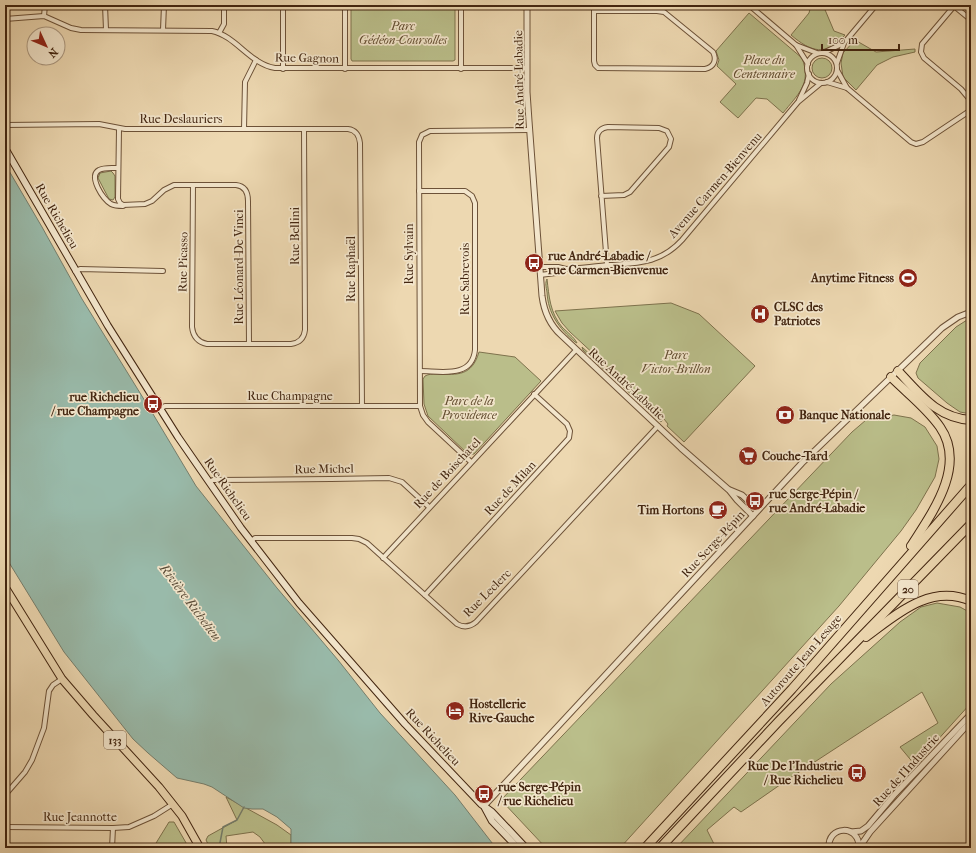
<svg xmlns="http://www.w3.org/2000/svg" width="976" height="853" viewBox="0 0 976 853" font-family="'IM FELL French Canon',serif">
<rect width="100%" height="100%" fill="#edd8b1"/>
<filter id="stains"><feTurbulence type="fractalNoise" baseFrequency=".005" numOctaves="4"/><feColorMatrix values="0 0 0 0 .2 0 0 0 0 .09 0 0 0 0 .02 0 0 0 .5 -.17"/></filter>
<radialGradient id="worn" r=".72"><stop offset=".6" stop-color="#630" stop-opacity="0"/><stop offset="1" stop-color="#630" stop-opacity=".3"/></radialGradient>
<g fill="#babe8a" stroke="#7e724d">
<polygon points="351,5 455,5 455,60 453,61 352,61 351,59"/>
<path d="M 811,5 L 823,5 L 834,31 L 845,35 C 826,57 811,52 791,35 L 809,13 Z"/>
<path d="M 749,13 L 802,58 C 812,84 798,94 783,113 L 767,99 L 756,98 L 738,118 L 720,102 L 736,84 L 717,66 L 719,60 L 716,51 Z"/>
<polygon points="855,40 876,52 915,49 915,52 893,57 877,65 856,90 843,77 841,63 843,53"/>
<circle cx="822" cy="68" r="10"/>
<polygon points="111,171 113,173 115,176 115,197 113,200 109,199 98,178 100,173"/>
<path d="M 547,279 C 549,296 550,313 562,327 C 567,332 574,337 577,343 L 575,342 C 559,328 548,314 547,292 C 546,287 545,283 547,279 Z"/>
<polygon points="671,303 699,314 755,366 684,442 667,426 668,424 664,419 570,332 562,323 555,311"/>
<polygon points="967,320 971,320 971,414 960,412 947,403 918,378 916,373 920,363 956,327"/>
<polygon points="582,347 662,420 662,421 661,422 583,350"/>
<path d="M 479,352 L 515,357 L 541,381 L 474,454 L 469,455 L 428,416 L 424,404 L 423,379 L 425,376 C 429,374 432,374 437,374 C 458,375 472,376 479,352 Z"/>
<polygon points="894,415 911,418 925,427 937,446 939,459 935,477 916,510 901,531 839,606 620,848 546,848 501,800 852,432 866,420"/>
<polygon points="937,603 960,607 971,613 971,703 915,765 900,747 938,723 922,692 787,780 741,812 734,807 707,830 716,848 676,848 831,684 900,622 921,607"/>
<polygon points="226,797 277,825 291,835 291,848 268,848 260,837 253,832 226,836 227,848 210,848 206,840 208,836 237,820"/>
<polygon points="169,822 174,822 189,848 153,848"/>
</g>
<polygon fill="#99baaa" stroke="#767e6c" points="5,164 42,227 82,299 153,414 196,486 277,588 338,660 380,713 455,795 496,848 291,848 291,829 277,817 263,809 252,809 244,808 212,787 204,784 177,778 148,753 133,739 64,652 5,556"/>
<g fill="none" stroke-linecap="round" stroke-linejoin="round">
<polyline stroke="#767e6c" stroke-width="1.5" points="219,848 223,827 237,820 244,807"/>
<g stroke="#6d5238" stroke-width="6">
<g id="minor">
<polyline points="105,5 106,30"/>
<polyline points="345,5 345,69"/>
<polyline points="461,5 461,69"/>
<path d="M 594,5 L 594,61 L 595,65 L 598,68 L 705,69 C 714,67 717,60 713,52 L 664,12 L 657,11 L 594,11"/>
<polyline points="749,5 796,45 808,64"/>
<polyline points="955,5 922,44 921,52 924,58 961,89 971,101"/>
<polyline points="954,6 971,20"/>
<polyline points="44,16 45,5"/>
<path d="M 5,19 L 44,16 L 71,28 L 81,30 L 212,31 C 236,36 250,64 275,68 L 527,68"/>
<polyline points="163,30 164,5"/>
<polyline points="219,33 224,24 224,5"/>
<polyline points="796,45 817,53"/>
<polyline points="825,52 844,43 876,5"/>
<circle cx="822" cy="68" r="15"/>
<polyline points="837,63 844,43"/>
<polyline points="283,69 283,5"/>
<polyline points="837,70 847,88"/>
<polyline points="827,82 847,88 911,142 916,144 923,142 971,110"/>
<polyline points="799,100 807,83 809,74"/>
<path d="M 5,125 L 99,124 L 125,129 L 348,129 C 356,130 359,135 360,143 L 362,406"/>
<path d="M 119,129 L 118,199 L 120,203 L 123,205 L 145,204 L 152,201 L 164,190 L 174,185 L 236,185 C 245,186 248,192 248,201 L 249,344"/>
<polyline points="244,129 245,82 256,60"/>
<path d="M 118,168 C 113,168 104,167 99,170 C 88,176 103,200 111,204 C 115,206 119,206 123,206"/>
<path d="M 193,185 L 192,327 C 193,336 197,342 207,344 L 291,344 C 299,343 304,338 305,330 L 304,129"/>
<path d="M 419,191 L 465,191 L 472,196 L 475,203 L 475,350 C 472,379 440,371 420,371"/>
<path d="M 601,196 L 624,195 L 630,192 L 669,147 L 671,139 L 667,131 L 659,128 L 608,127 C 601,128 597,132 597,138 L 607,265"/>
<path d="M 540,267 L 558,267 L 566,269 C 581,268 596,266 610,265 C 639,263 661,263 682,240 L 798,102 L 821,83"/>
<polyline points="75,271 80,269 163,271"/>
<polyline points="540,275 556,273 566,269"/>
<polyline points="160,409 165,406 420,406"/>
<polyline points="471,462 428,422 423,415 420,406 419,142 422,135 430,131 529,130"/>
<polyline points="209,482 213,480 331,479 389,478 402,482 429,507"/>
<path d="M 251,541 L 255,538 L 352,538 L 359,539 L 367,543 L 457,624 C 464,628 470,627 476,622 L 658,426"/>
<polyline points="383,558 576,350"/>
<polyline points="425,595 569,438 570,431 567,424 534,394"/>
<polyline points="5,795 25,772 32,760 44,728 49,691 53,685 62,679"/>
<polyline points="5,827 113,828 129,827 154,816 173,804"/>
<polyline points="112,848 113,828"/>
</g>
</g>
<g stroke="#6d5238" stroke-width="7">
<g id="tertiary">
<path d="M 527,5 L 527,92 L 529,121 L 542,296 C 544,311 550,325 561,335 L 681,448 L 729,490 L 737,500 L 753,516"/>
<polyline points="730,490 742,495 758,510"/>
<polyline points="484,806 802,463 942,328 958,317 971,312"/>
<polyline points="851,832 861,831 868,826 895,794 971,714"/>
<path d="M 829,848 C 827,825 860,824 859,848"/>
<polyline points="859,848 870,832 971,721"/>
</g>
</g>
<g stroke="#422510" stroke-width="8">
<g id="secondary">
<polyline points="5,148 108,326 178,437 241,528 299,603 405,724 481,804 492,812 526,848"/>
<polyline points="485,808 492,821 518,848"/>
</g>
</g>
<g stroke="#422510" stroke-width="9">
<polyline id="primary" points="5,587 62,679 93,715 159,787 182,816 200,848"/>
</g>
<g stroke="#422510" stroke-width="10">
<g id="motorway">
<path d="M 898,371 C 920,394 937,418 971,420"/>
<path d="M 891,377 C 907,393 927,408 940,427 C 967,466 932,513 911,546"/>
<path d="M 866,637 C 896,615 930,583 971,601"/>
<polyline points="645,848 792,689 971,485"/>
<polyline points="660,848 779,721 971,524"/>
</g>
</g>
<use href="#minor" stroke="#f3e6cc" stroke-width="4"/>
<use href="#tertiary" stroke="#f3e6cc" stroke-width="5"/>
<use href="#secondary" stroke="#f3e6cc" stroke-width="6"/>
<use href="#primary" stroke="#edd8b1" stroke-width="7"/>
<use href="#motorway" stroke="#edd8b1" stroke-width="8"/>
</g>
<defs>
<g id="bus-disc" transform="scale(1)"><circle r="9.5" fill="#8f2418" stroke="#f3e6cc"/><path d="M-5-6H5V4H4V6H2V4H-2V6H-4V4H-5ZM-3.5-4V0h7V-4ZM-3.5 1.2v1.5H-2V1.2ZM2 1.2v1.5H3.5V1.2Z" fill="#fff"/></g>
<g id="stadium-disc" transform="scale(1)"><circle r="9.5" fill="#8f2418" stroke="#f3e6cc"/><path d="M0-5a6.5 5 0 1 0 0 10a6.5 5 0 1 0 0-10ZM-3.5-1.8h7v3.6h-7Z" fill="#fff"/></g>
<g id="hospital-disc" transform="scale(1)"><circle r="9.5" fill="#8f2418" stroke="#f3e6cc"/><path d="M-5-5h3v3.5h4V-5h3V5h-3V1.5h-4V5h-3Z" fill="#fff"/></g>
<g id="bank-disc" transform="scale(1)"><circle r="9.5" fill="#8f2418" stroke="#f3e6cc"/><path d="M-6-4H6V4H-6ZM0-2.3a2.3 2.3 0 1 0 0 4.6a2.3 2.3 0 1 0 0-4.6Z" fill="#fff"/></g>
<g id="supermarket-disc" transform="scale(1)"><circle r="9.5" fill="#8f2418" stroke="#f3e6cc"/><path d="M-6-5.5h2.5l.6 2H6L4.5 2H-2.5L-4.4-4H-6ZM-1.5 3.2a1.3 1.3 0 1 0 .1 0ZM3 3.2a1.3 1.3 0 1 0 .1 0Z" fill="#fff"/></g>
<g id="cafe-disc" transform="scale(1)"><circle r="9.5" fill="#8f2418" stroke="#f3e6cc"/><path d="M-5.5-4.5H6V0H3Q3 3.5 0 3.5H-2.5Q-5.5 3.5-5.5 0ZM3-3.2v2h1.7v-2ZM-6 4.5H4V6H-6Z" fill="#fff"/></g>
<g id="hotel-disc" transform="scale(1)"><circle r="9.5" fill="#8f2418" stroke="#f3e6cc"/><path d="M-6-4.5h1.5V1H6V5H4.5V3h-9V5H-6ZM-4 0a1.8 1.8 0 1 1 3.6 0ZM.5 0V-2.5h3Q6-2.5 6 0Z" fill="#fff"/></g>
</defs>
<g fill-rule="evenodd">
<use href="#bus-disc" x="534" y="263"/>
<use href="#stadium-disc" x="908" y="278"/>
<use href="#hospital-disc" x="760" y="314"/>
<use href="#bus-disc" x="153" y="404"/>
<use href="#bank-disc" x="785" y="415"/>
<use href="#supermarket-disc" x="748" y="456"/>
<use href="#bus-disc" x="755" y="501"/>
<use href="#cafe-disc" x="718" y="510"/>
<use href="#hotel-disc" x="455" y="711"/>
<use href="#bus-disc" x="857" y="773"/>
<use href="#bus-disc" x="484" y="794"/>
</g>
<g text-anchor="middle" stroke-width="3.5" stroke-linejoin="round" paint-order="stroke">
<g fill="#f3e6cc" stroke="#775f48" stroke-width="1">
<rect x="898" y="580" width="20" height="18" rx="3"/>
<rect x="104" y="731" width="22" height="18" rx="3"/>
</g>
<g font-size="11" font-weight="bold" fill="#422510">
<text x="908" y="593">20</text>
<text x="115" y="744">133</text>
</g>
<g font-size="12" font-style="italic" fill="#604b2e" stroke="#f3e6cc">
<text x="403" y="30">Parc<tspan x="403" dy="14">Gédéon-Coursolles</tspan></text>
<text x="764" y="64">Place du<tspan x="764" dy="14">Centennaire</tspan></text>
<text x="676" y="359">Parc<tspan x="676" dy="14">Victor-Brillon</tspan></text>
<text x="469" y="405">Parc de la<tspan x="469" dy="14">Providence</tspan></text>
</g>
<g font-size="12" fill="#422510" stroke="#f3e6cc">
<text transform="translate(307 58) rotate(1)" y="4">Rue Gagnon</text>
<text transform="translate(519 80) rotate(-91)" y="4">Rue André-Labadie</text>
<text x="181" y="123">Rue Deslauriers</text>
<text transform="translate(715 185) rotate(-49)" y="4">Avenue Carmen-Bienvenu</text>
<text transform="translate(57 216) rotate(60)" y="4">Rue Richelieu</text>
<text transform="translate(295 236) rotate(-90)" y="4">Rue Bellini</text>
<text transform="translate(409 254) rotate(-90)" y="4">Rue Sylvain</text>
<text transform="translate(183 262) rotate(-89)" y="4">Rue Picasso</text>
<text transform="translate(239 267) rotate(-90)" y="4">Rue Léonard-De Vinci</text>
<text transform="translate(351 269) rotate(-90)" y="4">Rue Raphaël</text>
<text transform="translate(465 279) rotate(-90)" y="4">Rue Sabrevois</text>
<text transform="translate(627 384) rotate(43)" y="4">Rue André-Labadie</text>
<text x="290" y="400">Rue Champagne</text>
<text transform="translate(324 469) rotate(-1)" y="4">Rue Michel</text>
<text transform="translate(447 473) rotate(-47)" y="4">Rue de Boischatel</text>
<text transform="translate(510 488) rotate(-47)" y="4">Rue de Milan</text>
<text transform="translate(228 489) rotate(55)" y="4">Rue Richelieu</text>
<text transform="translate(713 544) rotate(-47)" y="4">Rue Serge-Pépin</text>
<text transform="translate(487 593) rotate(-45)" y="4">Rue Leclerc</text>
<text transform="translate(801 660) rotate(-49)" y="4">Autoroute Jean-Lesage</text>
<text transform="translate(433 737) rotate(47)" y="4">Rue Richelieu</text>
<text transform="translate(906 770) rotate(-48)" y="4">Rue de l'Industrie</text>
<text x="80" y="821">Rue Jeannotte</text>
</g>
<g font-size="12" font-weight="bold" fill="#422510" stroke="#f3e6cc" text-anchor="start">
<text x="548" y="260">rue André-Labadie /<tspan x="548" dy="14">rue Carmen-Bienvenue</tspan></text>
<text x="894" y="282" text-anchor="end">Anytime Fitness</text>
<text x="774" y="311">CLSC des<tspan x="774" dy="14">Patriotes</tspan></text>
<text x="139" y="401" text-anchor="end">rue Richelieu<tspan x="139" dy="14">/ rue Champagne</tspan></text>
<text x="799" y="419">Banque Nationale</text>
<text x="762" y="460">Couche-Tard</text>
<text x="769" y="498">rue Serge-Pépin /<tspan x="769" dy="14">rue André-Labadie</tspan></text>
<text x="704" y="514" text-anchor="end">Tim Hortons</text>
<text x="469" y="708">Hostellerie<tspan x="469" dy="14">Rive-Gauche</tspan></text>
<text x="843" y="770" text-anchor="end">Rue De l'Industrie<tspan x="843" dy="14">/ Rue Richelieu</tspan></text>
<text x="498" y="791">rue Serge-Pépin<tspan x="498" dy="14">/ rue Richelieu</tspan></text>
</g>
<g font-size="13" font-style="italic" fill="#584a36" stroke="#f3e6cc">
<text transform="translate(191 602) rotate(53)" y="5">Rivière Richelieu</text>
</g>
</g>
<rect width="976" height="853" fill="none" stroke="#edd8b1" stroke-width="20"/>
<rect x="6" y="6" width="964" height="841" fill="none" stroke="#422510" stroke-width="2"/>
<rect x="10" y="10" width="956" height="833" fill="none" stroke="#422510"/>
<g transform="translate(46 46) rotate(134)"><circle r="19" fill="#f3e6cc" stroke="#ac9981"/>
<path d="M0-3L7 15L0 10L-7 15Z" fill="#8f2418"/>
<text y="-6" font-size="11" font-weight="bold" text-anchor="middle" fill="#422510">N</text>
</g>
<path d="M822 44v6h77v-6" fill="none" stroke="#422510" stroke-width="2"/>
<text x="828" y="44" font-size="12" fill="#422510" stroke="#f3e6cc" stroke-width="3" paint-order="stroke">100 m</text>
<rect width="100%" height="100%" filter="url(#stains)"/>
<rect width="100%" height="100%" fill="url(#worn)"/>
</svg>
